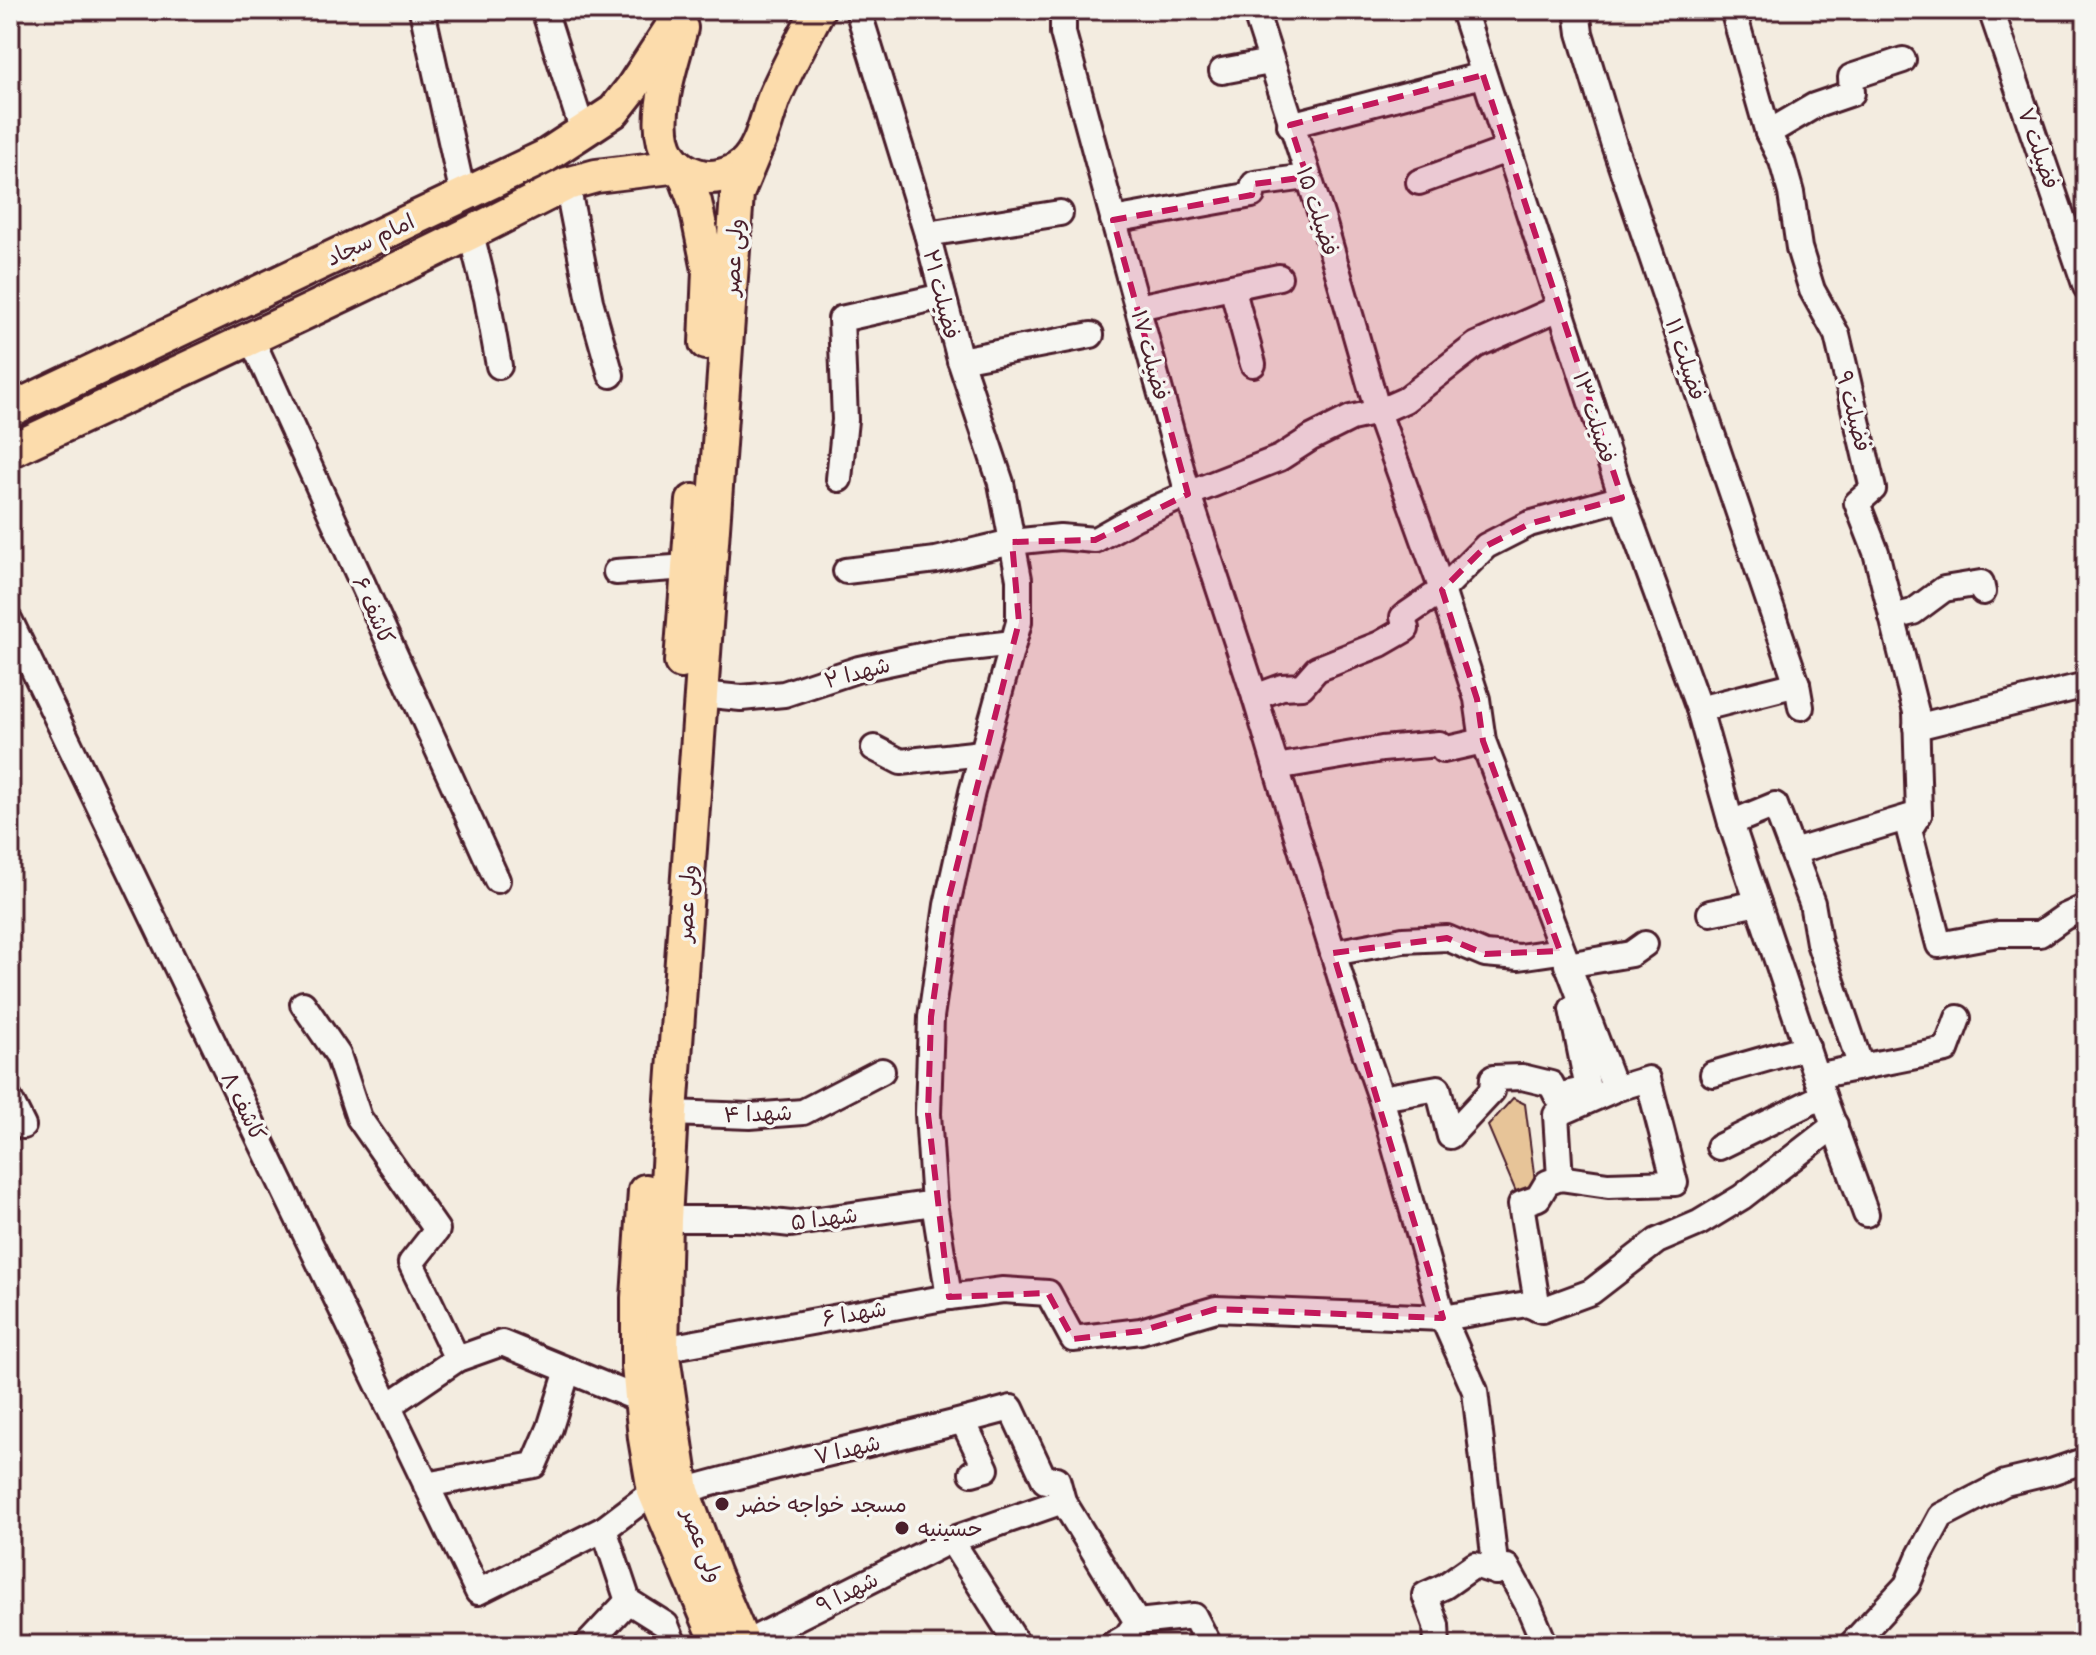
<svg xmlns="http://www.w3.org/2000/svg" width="2096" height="1655" viewBox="0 0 2096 1655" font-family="Sriracha,'Playpen Sans Arabic',sans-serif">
<rect width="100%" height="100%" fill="#f3ece0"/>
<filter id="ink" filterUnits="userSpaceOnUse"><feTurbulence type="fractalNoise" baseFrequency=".0125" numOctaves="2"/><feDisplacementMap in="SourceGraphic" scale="16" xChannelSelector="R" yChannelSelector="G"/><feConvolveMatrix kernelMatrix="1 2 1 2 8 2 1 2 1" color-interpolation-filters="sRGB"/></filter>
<g filter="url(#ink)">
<polygon fill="#e7c498" stroke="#4a1f2b" stroke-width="2" points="1513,1098 1525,1104 1536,1189 1516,1192 1488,1126"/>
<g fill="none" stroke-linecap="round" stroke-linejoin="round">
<g stroke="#4a1f2b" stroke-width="30">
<g id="minor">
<polyline points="422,10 463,195"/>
<polyline points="544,10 583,132"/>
<polyline points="858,10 927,234 960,360 1001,483 1019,579 1019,622 972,792 947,905 931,1017 928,1114 934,1203 949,1297"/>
<polyline points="1063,10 1063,33 1188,494 1255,697"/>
<polyline points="1255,10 1324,224 1378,412 1442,590 1477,699 1483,741 1615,1089"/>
<polyline points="1463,10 1622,498 1699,709 1731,823 1816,1076 1866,1214"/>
<polyline points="1577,10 1580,33 1614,145 1797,684 1801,707"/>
<polyline points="1733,10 1768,133 1782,161 1791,193 1799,248 1812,290 1837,335 1873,489 1857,503 1876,552 1916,712 1919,814"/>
<polyline points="1991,10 2086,287"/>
<polyline points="1222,71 1270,62"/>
<polyline points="1290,125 1483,75"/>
<polyline points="1768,133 1814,106 1852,93 1851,77 1903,60"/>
<polyline points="1419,182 1507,150"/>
<polyline points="567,184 590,301 611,375"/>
<polyline points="1113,220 1252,195 1254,184 1307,177"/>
<polyline points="471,234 487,298 499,366"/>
<polyline points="927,234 1060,213"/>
<polyline points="1232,287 1253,364"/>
<polyline points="1138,307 1279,277"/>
<polyline points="252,340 497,880"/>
<polyline points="960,360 1091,335"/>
<polyline points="839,479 845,420 841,319 943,296"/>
<polyline points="846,571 936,560 1012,542 1060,537 1095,540 1136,517 1188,494 1280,458 1311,438 1351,418 1378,412 1405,400 1476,345 1559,308"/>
<polyline points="616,572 688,567"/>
<polyline points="1892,617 1913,612 1944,589 1981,583 1983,592"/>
<polyline points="10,621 478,1592 604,1529 654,1491"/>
<polyline points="701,694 741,698 784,694 859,669 944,651 1013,643"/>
<polyline points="1699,709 1797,684"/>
<polyline points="1916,727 2086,685"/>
<polyline points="874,748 901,762 982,753"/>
<polyline points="1276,767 1255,697 1282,687 1302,686 1317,669 1380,644 1406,629 1403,617 1442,590 1486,546 1529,524 1622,498"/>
<polyline points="1919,814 1909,830 1939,945 1998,934 2040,934 2064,917 2086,907"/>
<polyline points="1731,823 1775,805 1812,903 1819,943 1861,1067"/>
<polyline points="1793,852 1919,814"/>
<polyline points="1710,913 1758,903"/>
<polyline points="1333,953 1403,940 1447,938 1485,954 1519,957 1560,951"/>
<polyline points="1567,965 1631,954 1645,944"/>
<polyline points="303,1004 338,1055 359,1118 437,1230 411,1263 457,1359"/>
<polyline points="1713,1074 1807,1047"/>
<polyline points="1816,1076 1946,1050 1958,1018"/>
<polyline points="1381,1098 1353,1018 1276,767 1382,749 1439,744 1443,750 1483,741"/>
<polyline points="10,1100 23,1126"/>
<polyline points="671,1113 750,1116 803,1112 882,1071"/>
<polyline points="1719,1147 1823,1096"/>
<polyline points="665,1219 746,1219 791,1224 934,1203"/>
<polyline points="1538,1309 1521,1204 1538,1198 1547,1183 1560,1178 1608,1185 1675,1183 1648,1079 1615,1089 1556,1115 1560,1178"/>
<polyline points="662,1349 949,1297 1003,1290 1048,1293 1073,1339 1141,1331 1216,1309 1443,1318 1527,1304 1542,1310 1591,1292 1657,1241 1699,1223 1742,1197 1835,1125"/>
<polyline points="388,1406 457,1359 502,1343 641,1400"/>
<polyline points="963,1421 986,1469 972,1473"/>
<polyline points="426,1485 534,1465 550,1428 568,1370"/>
<path d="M 683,1491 C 791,1460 902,1438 1011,1408 L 1045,1481 L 1057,1479 L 1063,1501 L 1137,1622 L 1126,1637 L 1112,1645"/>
<polyline points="604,1529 628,1601 666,1625 674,1645"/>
<polyline points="1496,1572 1475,1391 1443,1318 1381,1098 1438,1088 1450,1136 1492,1091 1493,1078 1522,1077 1551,1084 1557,1096 1588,1089 1572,1009"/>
<polyline points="1137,1622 1194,1616 1209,1645"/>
<polyline points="744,1644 951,1540"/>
<polyline points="587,1645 628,1601"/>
<polyline points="1018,1645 951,1540 1063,1501"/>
<polyline points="1437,1645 1436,1625 1425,1595 1445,1586 1475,1565 1496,1572 1507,1567 1529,1607 1545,1645"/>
<polyline points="1851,1645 1907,1585 1919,1557 1941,1516 2005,1483 2051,1472 2086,1460"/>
</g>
</g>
<g stroke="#4a1f2b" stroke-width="38">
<g id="major">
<path d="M 681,28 C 671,70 635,158 697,175 C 712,180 731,175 743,165 C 761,150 766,119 774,98 C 787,68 803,39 818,10"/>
<polyline points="683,170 695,202 709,270 706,343"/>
<polyline points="10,410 544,157 614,111 632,88 683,10"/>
<path d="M 10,451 C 196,363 384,279 567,184 L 596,176 L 679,166"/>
<polyline points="681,662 693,501"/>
<polyline points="645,1191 638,1298 638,1366 645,1438 654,1491 719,1645"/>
<polyline points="744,1645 714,1575 683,1491 662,1349 665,1219 671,1113 737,194 754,153"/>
</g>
</g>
<use href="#minor" stroke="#f6f6f2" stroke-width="24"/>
<use href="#major" stroke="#fcdcac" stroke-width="32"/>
</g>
</g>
<path fill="#c2185b" fill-opacity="0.2" stroke="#c2185b" stroke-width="6" stroke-dasharray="16 10" stroke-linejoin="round" d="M 1483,75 L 1622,498 L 1529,524 L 1486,546 L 1442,590 L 1477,699 L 1483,741 L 1560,951 L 1485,954 L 1447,938 L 1333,953 L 1443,1318 L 1216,1309 L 1141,1331 L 1073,1339 L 1048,1293 L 949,1297 L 928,1114 L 931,1017 L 947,905 L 1019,622 L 1012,542 L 1095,540 L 1188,494 L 1113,220 L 1252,195 L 1254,184 L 1307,177 L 1290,125 Z"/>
<g fill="#4a1f2b" stroke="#f6f6f2" stroke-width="3">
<circle cx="722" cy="1504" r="8"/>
<circle cx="902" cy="1528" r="8"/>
</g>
<g text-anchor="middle" stroke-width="7" stroke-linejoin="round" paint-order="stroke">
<g font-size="22" fill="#4a1f2b" stroke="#f6f6f2">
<text transform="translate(2039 148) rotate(71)" y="8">فضیلت ۷</text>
<text transform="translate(1318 211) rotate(72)" y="8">فضیلت ۱۵</text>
<text transform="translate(370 239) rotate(-25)" y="8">امام سجاد</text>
<text transform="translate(733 257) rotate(-86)" y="8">ولی عصر</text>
<text transform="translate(942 294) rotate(76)" y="8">فضیلت ۲۱</text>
<text transform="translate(1151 355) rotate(75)" y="8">فضیلت ۱۷</text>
<text transform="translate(1686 359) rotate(72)" y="8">فضیلت ۱۱</text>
<text transform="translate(1854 411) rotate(76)" y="8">فضیلت ۹</text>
<text transform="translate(1595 417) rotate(72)" y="8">فضیلت ۱۳</text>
<text transform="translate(374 610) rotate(66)" y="8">کاشف ۶</text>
<text transform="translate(857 672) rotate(-15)" y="8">شهدا ۲</text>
<text transform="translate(686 903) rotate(-86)" y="8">ولی عصر</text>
<text transform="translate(244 1106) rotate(64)" y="8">کاشف ۸</text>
<text transform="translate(758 1113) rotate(-2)" y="8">شهدا ۴</text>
<text transform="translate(824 1218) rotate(-7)" y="8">شهدا ۵</text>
<text transform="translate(854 1313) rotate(-10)" y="8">شهدا ۶</text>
<text transform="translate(847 1449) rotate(-13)" y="8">شهدا ۷</text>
<text transform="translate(703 1545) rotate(69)" y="8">ولی عصر</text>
<text transform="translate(847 1592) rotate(-27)" y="8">شهدا ۹</text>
</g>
<g font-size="22" fill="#4a1f2b" stroke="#f6f6f2" text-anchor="start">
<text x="738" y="1512">مسجد خواجه خضر</text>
<text x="918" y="1536">حسینیه</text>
</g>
</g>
<rect width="2096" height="1655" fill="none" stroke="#f6f6f2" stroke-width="40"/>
<rect x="20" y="20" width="2056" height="1615" fill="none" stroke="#4a1f2b" stroke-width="3" filter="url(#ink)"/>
</svg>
